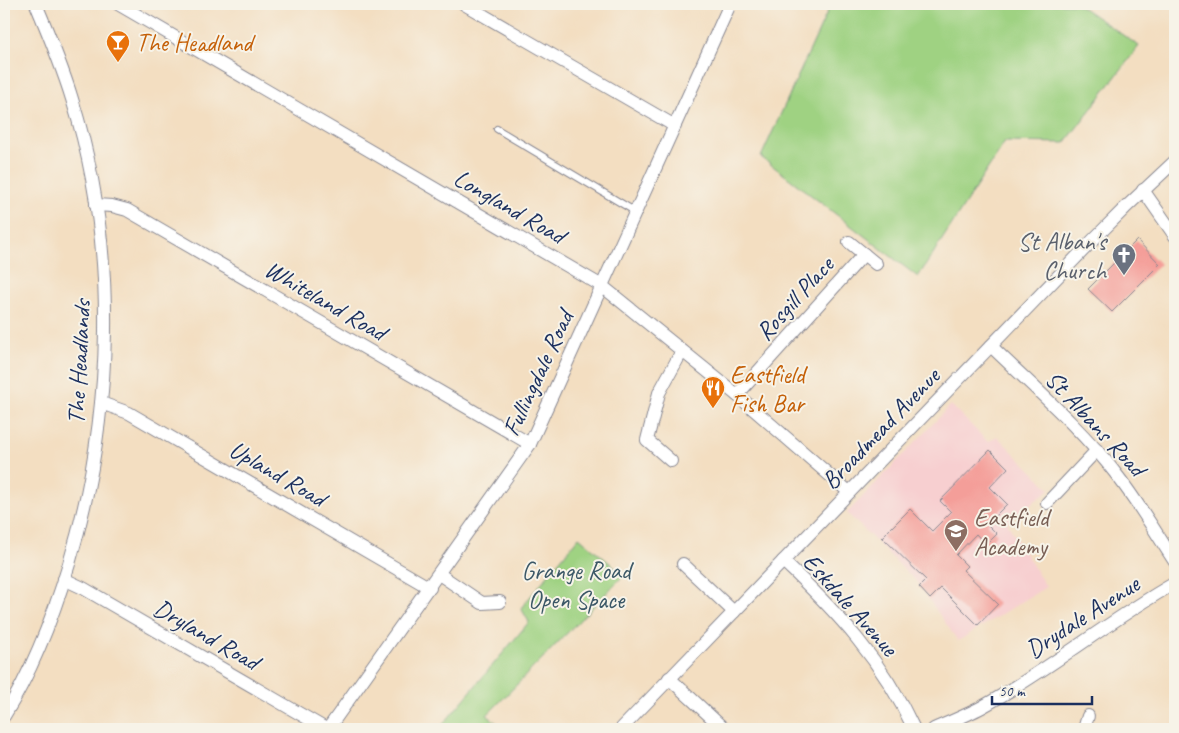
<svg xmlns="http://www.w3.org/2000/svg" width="1179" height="733" viewBox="0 0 1179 733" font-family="Caveat,sans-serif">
<rect width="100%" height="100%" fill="#f7f3e8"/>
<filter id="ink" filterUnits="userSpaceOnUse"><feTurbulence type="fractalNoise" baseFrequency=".02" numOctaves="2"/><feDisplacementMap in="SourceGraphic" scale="10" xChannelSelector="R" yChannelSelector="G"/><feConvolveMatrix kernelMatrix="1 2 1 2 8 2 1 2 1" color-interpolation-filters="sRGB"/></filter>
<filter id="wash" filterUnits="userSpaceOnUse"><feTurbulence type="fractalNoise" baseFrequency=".0096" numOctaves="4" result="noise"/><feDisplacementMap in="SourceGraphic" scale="20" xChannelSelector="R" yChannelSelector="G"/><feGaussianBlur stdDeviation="1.12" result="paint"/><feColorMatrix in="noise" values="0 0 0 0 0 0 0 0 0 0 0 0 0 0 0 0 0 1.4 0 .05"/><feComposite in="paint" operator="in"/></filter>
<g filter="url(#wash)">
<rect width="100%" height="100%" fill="#f3dec1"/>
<polygon fill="#f7cfd0" points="951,405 988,442 997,436 1050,489 1007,523 1046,587 958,641 916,581 847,513"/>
<g fill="#9fd282" stroke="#5d8070">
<polygon points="831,4 1077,4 1139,46 1065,143 1005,142 918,277 761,157"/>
<polygon points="579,537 624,575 487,715 504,729 439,729 529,622 521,608"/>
</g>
<g id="blocks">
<g fill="#f49e99">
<polygon points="1137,240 1160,264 1112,312 1088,289"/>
<polygon points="990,450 1008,468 990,487 1007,504 987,524 997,534 986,545 976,534 956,555 967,566 963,570 998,604 978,625 941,588 930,599 919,587 926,580 882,537 910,509 932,531 951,512 940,501"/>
</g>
</g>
</g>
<g filter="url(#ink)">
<use href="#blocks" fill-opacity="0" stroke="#878690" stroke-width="1"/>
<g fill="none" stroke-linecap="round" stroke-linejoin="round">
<g stroke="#878690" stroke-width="8">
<polyline id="service" points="497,129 636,212"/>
</g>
<g stroke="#878690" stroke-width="14">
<g id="minor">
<polyline points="118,4 602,286 737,395 849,492"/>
<polyline points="464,4 675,126"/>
<polyline points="1143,190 1175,236"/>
<polyline points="96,205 112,206 127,210 530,444"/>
<polyline points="849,242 876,264"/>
<path d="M 991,346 C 1032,386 1082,429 1116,474 C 1138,502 1156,533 1175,562"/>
<polyline points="737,395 864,254"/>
<polyline points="101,403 129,413 430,588"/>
<polyline points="671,461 647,440 659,393 682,351"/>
<polyline points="1047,503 1097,450"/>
<path d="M 783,561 C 838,613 882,660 914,729"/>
<polyline points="683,564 734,612"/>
<polyline points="439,574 482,603 500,602"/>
<polyline points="64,579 83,588 326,729"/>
<polyline points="669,678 724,729"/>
<path d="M 4,716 C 33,670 53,617 69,564 C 114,414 119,249 72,99 C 62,66 49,35 36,4"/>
<polyline points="328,729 530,444 730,4"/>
<polyline points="621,729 1094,239 1125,208 1175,161"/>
<path d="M 934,729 C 950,722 967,715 982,707 C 1049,670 1108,621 1175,583"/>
<polyline points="1084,729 1088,716"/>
</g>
</g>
<use href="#service" stroke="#fff" stroke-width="6"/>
<use href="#minor" stroke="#fff" stroke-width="12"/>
</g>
</g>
<defs>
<g id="bar-pin" transform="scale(1.25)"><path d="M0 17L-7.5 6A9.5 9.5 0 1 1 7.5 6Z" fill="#e8710a" stroke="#f7f3e8"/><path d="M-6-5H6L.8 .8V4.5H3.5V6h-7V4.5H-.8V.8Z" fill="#fff"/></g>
<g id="church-pin" transform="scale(1.25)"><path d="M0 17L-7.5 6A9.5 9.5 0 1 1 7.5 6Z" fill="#6b7280" stroke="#f7f3e8"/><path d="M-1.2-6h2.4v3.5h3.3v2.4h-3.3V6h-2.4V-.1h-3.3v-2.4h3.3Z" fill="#fff"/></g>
<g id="restaurant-pin" transform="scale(1.25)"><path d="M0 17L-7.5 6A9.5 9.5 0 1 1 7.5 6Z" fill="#e8710a" stroke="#f7f3e8"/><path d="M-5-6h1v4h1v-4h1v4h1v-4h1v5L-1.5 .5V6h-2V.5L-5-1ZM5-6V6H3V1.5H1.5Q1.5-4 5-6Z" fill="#fff"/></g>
<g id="school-pin" transform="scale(1.25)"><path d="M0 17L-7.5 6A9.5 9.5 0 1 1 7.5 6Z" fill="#8d6e63" stroke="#f7f3e8"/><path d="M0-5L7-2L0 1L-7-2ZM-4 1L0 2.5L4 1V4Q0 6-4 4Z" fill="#fff"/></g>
</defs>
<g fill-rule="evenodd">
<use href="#bar-pin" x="118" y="42"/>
<use href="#church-pin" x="1124" y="255"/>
<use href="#restaurant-pin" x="713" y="388"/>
<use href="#school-pin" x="956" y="531"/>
</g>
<g text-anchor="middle" stroke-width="4" stroke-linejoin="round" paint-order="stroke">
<g font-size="25" fill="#c56008" stroke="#f7f3e8" text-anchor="start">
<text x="136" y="51">The Headland</text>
<text x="730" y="383">Eastfield<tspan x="730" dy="29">Fish Bar</tspan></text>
</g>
<g font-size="25" fill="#1b2f5e" stroke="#f7f3e8">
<text transform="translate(510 206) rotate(30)" y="9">Longland Road</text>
<text transform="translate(794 298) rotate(-48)" y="9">Rosgill Place</text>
<text transform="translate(326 300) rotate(30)" y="9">Whiteland Road</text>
<text transform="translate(78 362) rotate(-87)" y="9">The Headlands</text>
<text transform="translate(537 373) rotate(-65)" y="9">Fullingdale Road</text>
<text transform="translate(1096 423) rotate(47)" y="9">St Albans Road</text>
<text transform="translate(880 428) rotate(-46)" y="9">Broadmead Avenue</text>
<text transform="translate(278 473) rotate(30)" y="9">Upland Road</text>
<text transform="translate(851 604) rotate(48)" y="9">Eskdale Avenue</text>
<text transform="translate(1082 616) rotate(-33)" y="9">Drydale Avenue</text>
<text transform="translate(207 634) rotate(30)" y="9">Dryland Road</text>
</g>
<g font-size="25" fill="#5b616d" stroke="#f7f3e8" text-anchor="end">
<text x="1106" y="250">St Alban's<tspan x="1106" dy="29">Church</tspan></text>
</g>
<g font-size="25" fill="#785e54" stroke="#f7f3e8" text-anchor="start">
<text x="974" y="526">Eastfield<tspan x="974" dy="29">Academy</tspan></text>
</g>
<g font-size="25" fill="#3c5867" stroke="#f7f3e8">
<text x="576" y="579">Grange Road<tspan x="576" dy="29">Open Space</tspan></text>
</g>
</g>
<rect width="1179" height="733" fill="none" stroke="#f7f3e8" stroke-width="20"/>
<path d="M992 696v8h100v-8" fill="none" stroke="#1b2f5e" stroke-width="2.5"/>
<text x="999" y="696" font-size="15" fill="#1b2f5e" stroke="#f7f3e8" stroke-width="4" paint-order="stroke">50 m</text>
</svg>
